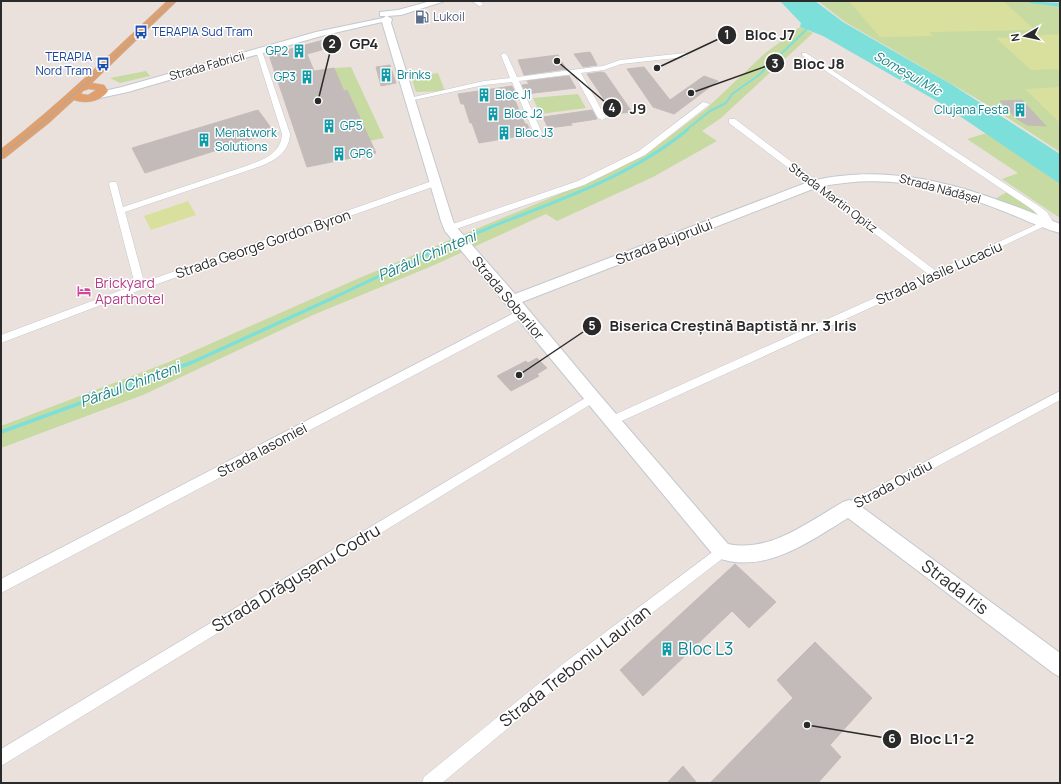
<svg xmlns="http://www.w3.org/2000/svg" width="1061" height="784" viewBox="0 0 1061 784" font-family="Manrope,sans-serif">
<rect width="100%" height="100%" fill="#eae1dd"/>
<g fill="#c7daa1">
<polygon points="818,1 1022,1 1058,7 1060,8 1060,152 991,107 845,22"/>
<polygon points="800,27 813,33 721,118 702,131 717,141 653,177 557,221 546,214 432,266 313,315 143,395 1,448 1,426 169,362 357,279 612,172 649,152 706,109 764,54"/>
<polygon points="351,67 384,138 303,155 280,88 337,77 334,68"/>
<polygon points="146,71 150,76 120,83 110,78"/>
<polygon points="438,73 445,91 416,92 411,77"/>
<polygon points="578,94 586,108 540,114 533,98"/>
<polygon points="987,133 1060,184 1060,218 1002,179 1018,173 967,139"/>
<polygon points="1007,192 1040,215 1038,216 995,199"/>
</g>
<g fill="#d9e09e">
<polygon points="849,1 1003,1 1035,30 930,32 933,36 880,37"/>
<polygon points="1060,34 1060,69 1031,70 996,38"/>
<polygon points="1060,87 1060,123 1025,89"/>
<polygon points="188,201 196,215 151,230 144,216"/>
</g>
<polygon fill="#7ddfd9" points="780,1 815,1 843,22 951,84 1060,154 1060,184 942,104 823,36 800,27 801,23"/>
<g fill="none" stroke-linecap="round" stroke-linejoin="round">
<polyline stroke="#7ddfd9" stroke-width="2" points="685,131 710,111 726,103 732,94 759,75 809,27"/>
<path stroke="#7ddfd9" stroke-width="3" d="M 333,298 C 385,273 438,249 491,227 C 558,200 630,177 687,130"/>
<polyline stroke="#7ddfd9" stroke-width="3.5" points="1,432 193,362 335,297"/>
<polygon fill="#7ddfd9" fill-rule="evenodd" points="1027,1 1060,3 1060,7 1030,3"/>
</g>
<g fill="#c3bbba" stroke="#c5bcb7">
<polygon points="334,37 339,45 307,54 314,71 334,68 344,91 347,90 376,153 307,167 269,55"/>
<polygon points="590,52 597,65 583,67 574,54"/>
<polygon points="558,55 566,69 524,75 518,60"/>
<polygon points="390,65 396,83 381,86 376,67"/>
<polygon points="644,67 670,100 704,76 718,81 674,114 653,107 627,69"/>
<polygon points="601,72 605,73 632,112 614,114 587,74"/>
<polygon points="569,76 576,88 526,94 522,85 529,84 527,81"/>
<polygon points="512,86 516,95 513,96 525,124 527,124 532,134 479,143 472,123 470,123 464,104 461,104 458,94"/>
<polygon points="1022,100 1046,126 1027,125 1017,119 1000,101"/>
<polygon points="258,110 274,132 145,173 132,148"/>
<polygon points="592,110 597,119 571,123 572,125 548,128 543,117"/>
<polygon points="537,358 547,368 537,374 539,376 511,391 497,376 526,361 528,363"/>
<polygon points="735,564 776,602 749,628 732,611 643,696 620,670"/>
<polygon points="815,642 872,698 830,745 841,757 818,783 710,783 793,698 777,680"/>
<polygon points="683,766 697,783 667,783"/>
</g>
<g fill="none" stroke-linecap="round" stroke-linejoin="round">
<g stroke="#c2c8cf" stroke-width="1">
<g id="street">
<polygon points="472,1 479,1 484,5 479,6"/>
<path d="M 259,49 L 262,51 L 290,134 C 289,152 276,160 261,166 L 125,212 L 144,282 L 432,181 L 438,181 L 438,185 L 143,289 L 1,343 L 1,335 L 135,285 L 109,184 L 110,182 L 116,182 L 117,184 L 123,207 L 249,165 C 265,159 281,153 282,134 L 256,51 Z"/>
<polygon points="504,53 507,55 517,77 603,66 620,60 685,53 688,55 685,57 621,64 604,70 581,73 606,118 602,120 598,118 574,74 519,81 542,133 538,135 534,133 512,82 484,85 409,101 405,99 484,81 510,78 501,55"/>
<polygon points="802,53 806,53 1039,206 1047,212 1053,222 938,277 615,424 607,424 605,421 607,418 928,274 729,123 729,119 735,119 936,271 1044,221 1033,210 802,55"/>
<polygon points="703,102 710,104 645,155 584,185 453,230 447,230 446,228 447,226 578,181 639,151"/>
<polygon points="522,309 527,313 526,316 1,593 1,579"/>
<polygon points="1060,391 1060,400 853,512 849,514 845,512 843,508 845,504"/>
<polygon points="592,394 596,395 598,398 596,401 1,766 1,749"/>
<polygon points="722,545 727,547 729,551 727,555 573,674 442,783 422,783 424,777 563,664"/>
</g>
</g>
<g stroke="#c2c8cf" stroke-width="2">
<path id="secondary" d="M 431,1 L 445,1 L 401,15 L 387,16 L 392,19 L 391,23 L 453,221 L 458,229 L 515,294 L 811,181 C 899,160 979,191 1060,224 L 1060,233 C 1041,228 1022,218 1003,211 C 939,186 887,173 818,187 L 522,302 L 598,393 L 728,544 C 770,553 808,522 843,502 L 849,500 L 855,502 L 1060,653 L 1060,677 L 1053,673 L 848,518 C 808,542 764,576 715,557 L 445,231 L 441,221 L 382,22 L 321,36 L 128,92 L 95,99 L 90,96 L 91,94 L 122,87 L 316,32 L 383,18 L 386,16 L 380,16 L 380,12 L 398,10 Z"/>
</g>
<g stroke="#bfbfbf" stroke-width="1">
<path id="primary" d="M 167,1 L 177,1 L 92,83 L 104,85 L 108,91 C 100,102 86,104 74,100 L 49,123 L 5,158 L 1,159 L 1,149 C 60,104 112,52 167,1 ZM 89,89 L 96,90 L 88,95 L 81,94 L 83,91 Z"/>
</g>
<use href="#street" fill="#fff" fill-rule="evenodd"/>
<use href="#secondary" fill="#fff" fill-rule="evenodd"/>
<use href="#primary" fill="#dfa06e" fill-rule="evenodd"/>
<polyline stroke="#a1a9b2" stroke-width="1" points="1,156 45,121 174,1"/>
</g>
<defs>
<g id="fuel-bare" transform="scale(1.08)"><path d="M-5.5-6h7V0h2V4h1.3V-2.5L3-4.5l.8-.8L6-3V5H2.5V1h-1V6h-7ZM-4.2-4.7v3.2H.2V-4.7Z" fill="#5c6f8a" stroke="#fff" stroke-width="2.5" paint-order="stroke"/></g>
<g id="bus-bare" transform="scale(1.08)"><path d="M-5-6H5V4H4V6H2V4H-2V6H-4V4H-5ZM-3.5-4V0h7V-4ZM-3.5 1.2v1.5H-2V1.2ZM2 1.2v1.5H3.5V1.2Z" fill="#1a4fb4" stroke="#fff" stroke-width="2.5" paint-order="stroke"/></g>
<g id="building-bare" transform="scale(1.08)"><path d="M-4-6H4V6H1V3H-1V6H-4ZM-2.5-4.3h1.7v1.8h-1.7ZM.8-4.3h1.7v1.8H.8ZM-2.5-1h1.7V.8h-1.7ZM.8-1h1.7V.8H.8Z" fill="#0f9aa8" stroke="#fff" stroke-width="2.5" paint-order="stroke"/></g>
<g id="hotel-bare" transform="scale(1.08)"><path d="M-6-4.5h1.5V1H6V5H4.5V3h-9V5H-6ZM-4 0a1.8 1.8 0 1 1 3.6 0ZM.5 0V-2.5h3Q6-2.5 6 0Z" fill="#d1479c" stroke="#fff" stroke-width="2.5" paint-order="stroke"/></g>
</defs>
<g fill-rule="evenodd">
<use href="#fuel-bare" x="422" y="17"/>
<use href="#bus-bare" x="141" y="32"/>
<use href="#building-bare" x="299" y="51"/>
<use href="#bus-bare" x="103" y="64"/>
<use href="#building-bare" x="386" y="75"/>
<use href="#building-bare" x="307" y="77"/>
<use href="#building-bare" x="484" y="95"/>
<use href="#building-bare" x="1020" y="110"/>
<use href="#building-bare" x="493" y="114"/>
<use href="#building-bare" x="329" y="126"/>
<use href="#building-bare" x="504" y="133"/>
<use href="#building-bare" x="204" y="140"/>
<use href="#building-bare" x="339" y="154"/>
<use href="#hotel-bare" x="84" y="291"/>
<use href="#building-bare" x="667" y="649"/>
</g>
<g text-anchor="middle" stroke-width="3" stroke-linejoin="round" paint-order="stroke">
<g font-size="12" fill="#4e5e75" stroke="#fff" text-anchor="start">
<text x="433" y="21">Lukoil</text>
</g>
<g font-size="12" fill="#164399" stroke="#fff" text-anchor="start">
<text x="152" y="36">TERAPIA Sud Tram</text>
<text x="92" y="61" text-anchor="end">TERAPIA<tspan x="92" dy="14">Nord Tram</tspan></text>
</g>
<g font-size="12" fill="#0d838f" stroke="#fff" text-anchor="start">
<text x="288" y="55" text-anchor="end">GP2</text>
<text x="397" y="79">Brinks</text>
<text x="296" y="81" text-anchor="end">GP3</text>
<text x="495" y="99">Bloc J1</text>
<text x="1009" y="114" text-anchor="end">Clujana Festa</text>
<text x="504" y="118">Bloc J2</text>
<text x="340" y="130">GP5</text>
<text x="215" y="137">Menatwork<tspan x="215" dy="14">Solutions</tspan></text>
<text x="515" y="137">Bloc J3</text>
<text x="350" y="158">GP6</text>
</g>
<g font-size="12" fill="#2a2a2a" stroke="#fff">
<text transform="translate(207 66) rotate(-16)" y="4">Strada Fabricii</text>
<text transform="translate(940 189) rotate(15)" y="4">Strada Nădășel</text>
<text transform="translate(833 198) rotate(37)" y="4">Strada Martin Opitz</text>
</g>
<g font-size="13" font-style="italic" fill="#1d8284" stroke="#fff">
<text transform="translate(908 73) rotate(30)" y="5">Someșul Mic</text>
</g>
<g font-size="14" fill="#2a2a2a" stroke="#fff">
<text transform="translate(664 242) rotate(-21)" y="5">Strada Bujorului</text>
<text transform="translate(263 244) rotate(-19)" y="5">Strada George Gordon Byron</text>
<text transform="translate(939 273) rotate(-24)" y="5">Strada Vasile Lucaciu</text>
<text transform="translate(508 298) rotate(50)" y="5">Strada Sobarilor</text>
<text transform="translate(262 450) rotate(-28)" y="5">Strada Iasomiei</text>
<text transform="translate(893 484) rotate(-28)" y="5">Strada Ovidiu</text>
</g>
<g font-size="14" fill="#b23c85" stroke="#fff" text-anchor="start">
<text x="95" y="288">Brickyard<tspan x="95" dy="16">Aparthotel</tspan></text>
</g>
<g font-size="15" font-style="italic" fill="#1d8284" stroke="#fff">
<text transform="translate(427 256) rotate(-23)" y="5">Pârâul Chinteni</text>
<text transform="translate(130 385) rotate(-20)" y="5">Pârâul Chinteni</text>
</g>
<g font-size="17" fill="#2a2a2a" stroke="#fff">
<text transform="translate(296 578) rotate(-31)" y="6">Strada Drăgușanu Codru</text>
<text transform="translate(955 587) rotate(37)" y="6">Strada Iris</text>
<text transform="translate(575 666) rotate(-38)" y="6">Strada Treboniu Laurian</text>
</g>
<g font-size="17" fill="#0d838f" stroke="#fff" text-anchor="start">
<text x="678" y="655">Bloc L3</text>
</g>
</g>
<path fill="none" stroke="#2a2a2a" stroke-width="1.5" d="M657 68L727 35M318 101L332 44M691 93L775 63M557 61L612 108M519 375L592 326M807 725L892 739"/>
<g fill="#2a2a2a" stroke="#fff" stroke-width="1.5">
<circle cx="657" cy="68" r="4"/>
<circle cx="318" cy="101" r="4"/>
<circle cx="691" cy="93" r="4"/>
<circle cx="557" cy="61" r="4"/>
<circle cx="519" cy="375" r="4"/>
<circle cx="807" cy="725" r="4"/>
<circle cx="727" cy="35" r="10"/>
<circle cx="332" cy="44" r="10"/>
<circle cx="775" cy="63" r="10"/>
<circle cx="612" cy="108" r="10"/>
<circle cx="592" cy="326" r="10"/>
<circle cx="892" cy="739" r="10"/>
</g>
<g font-size="12" text-anchor="middle" font-weight="bold" fill="#fff">
<text x="727" y="39">1</text>
<text x="332" y="48">2</text>
<text x="775" y="68">3</text>
<text x="612" y="112">4</text>
<text x="592" y="330">5</text>
<text x="892" y="743">6</text>
</g>
<g font-size="15" text-anchor="middle" font-weight="bold" fill="#2a2a2a" stroke="#fff" stroke-width="3" stroke-linejoin="round" paint-order="stroke">
<text x="770" y="40">Bloc J7</text>
<text x="364" y="49">GP4</text>
<text x="819" y="69">Bloc J8</text>
<text x="638" y="114">J9</text>
<text x="733" y="331">Biserica Creștină Baptistă nr. 3 Iris</text>
<text x="942" y="744">Bloc L1-2</text>
</g>
<rect width="1061" height="784" fill="none" stroke="#2a2a2a" stroke-width="4"/>
<g transform="translate(1025 36) rotate(261)" stroke="#ffffff" stroke-width="3" paint-order="stroke">
<path d="M0-3L7 15L0 10L-7 15Z" fill="#2a2a2a"/>
<text y="-6" font-size="11" font-weight="bold" text-anchor="middle" fill="#2a2a2a">N</text>
</g>
</svg>
